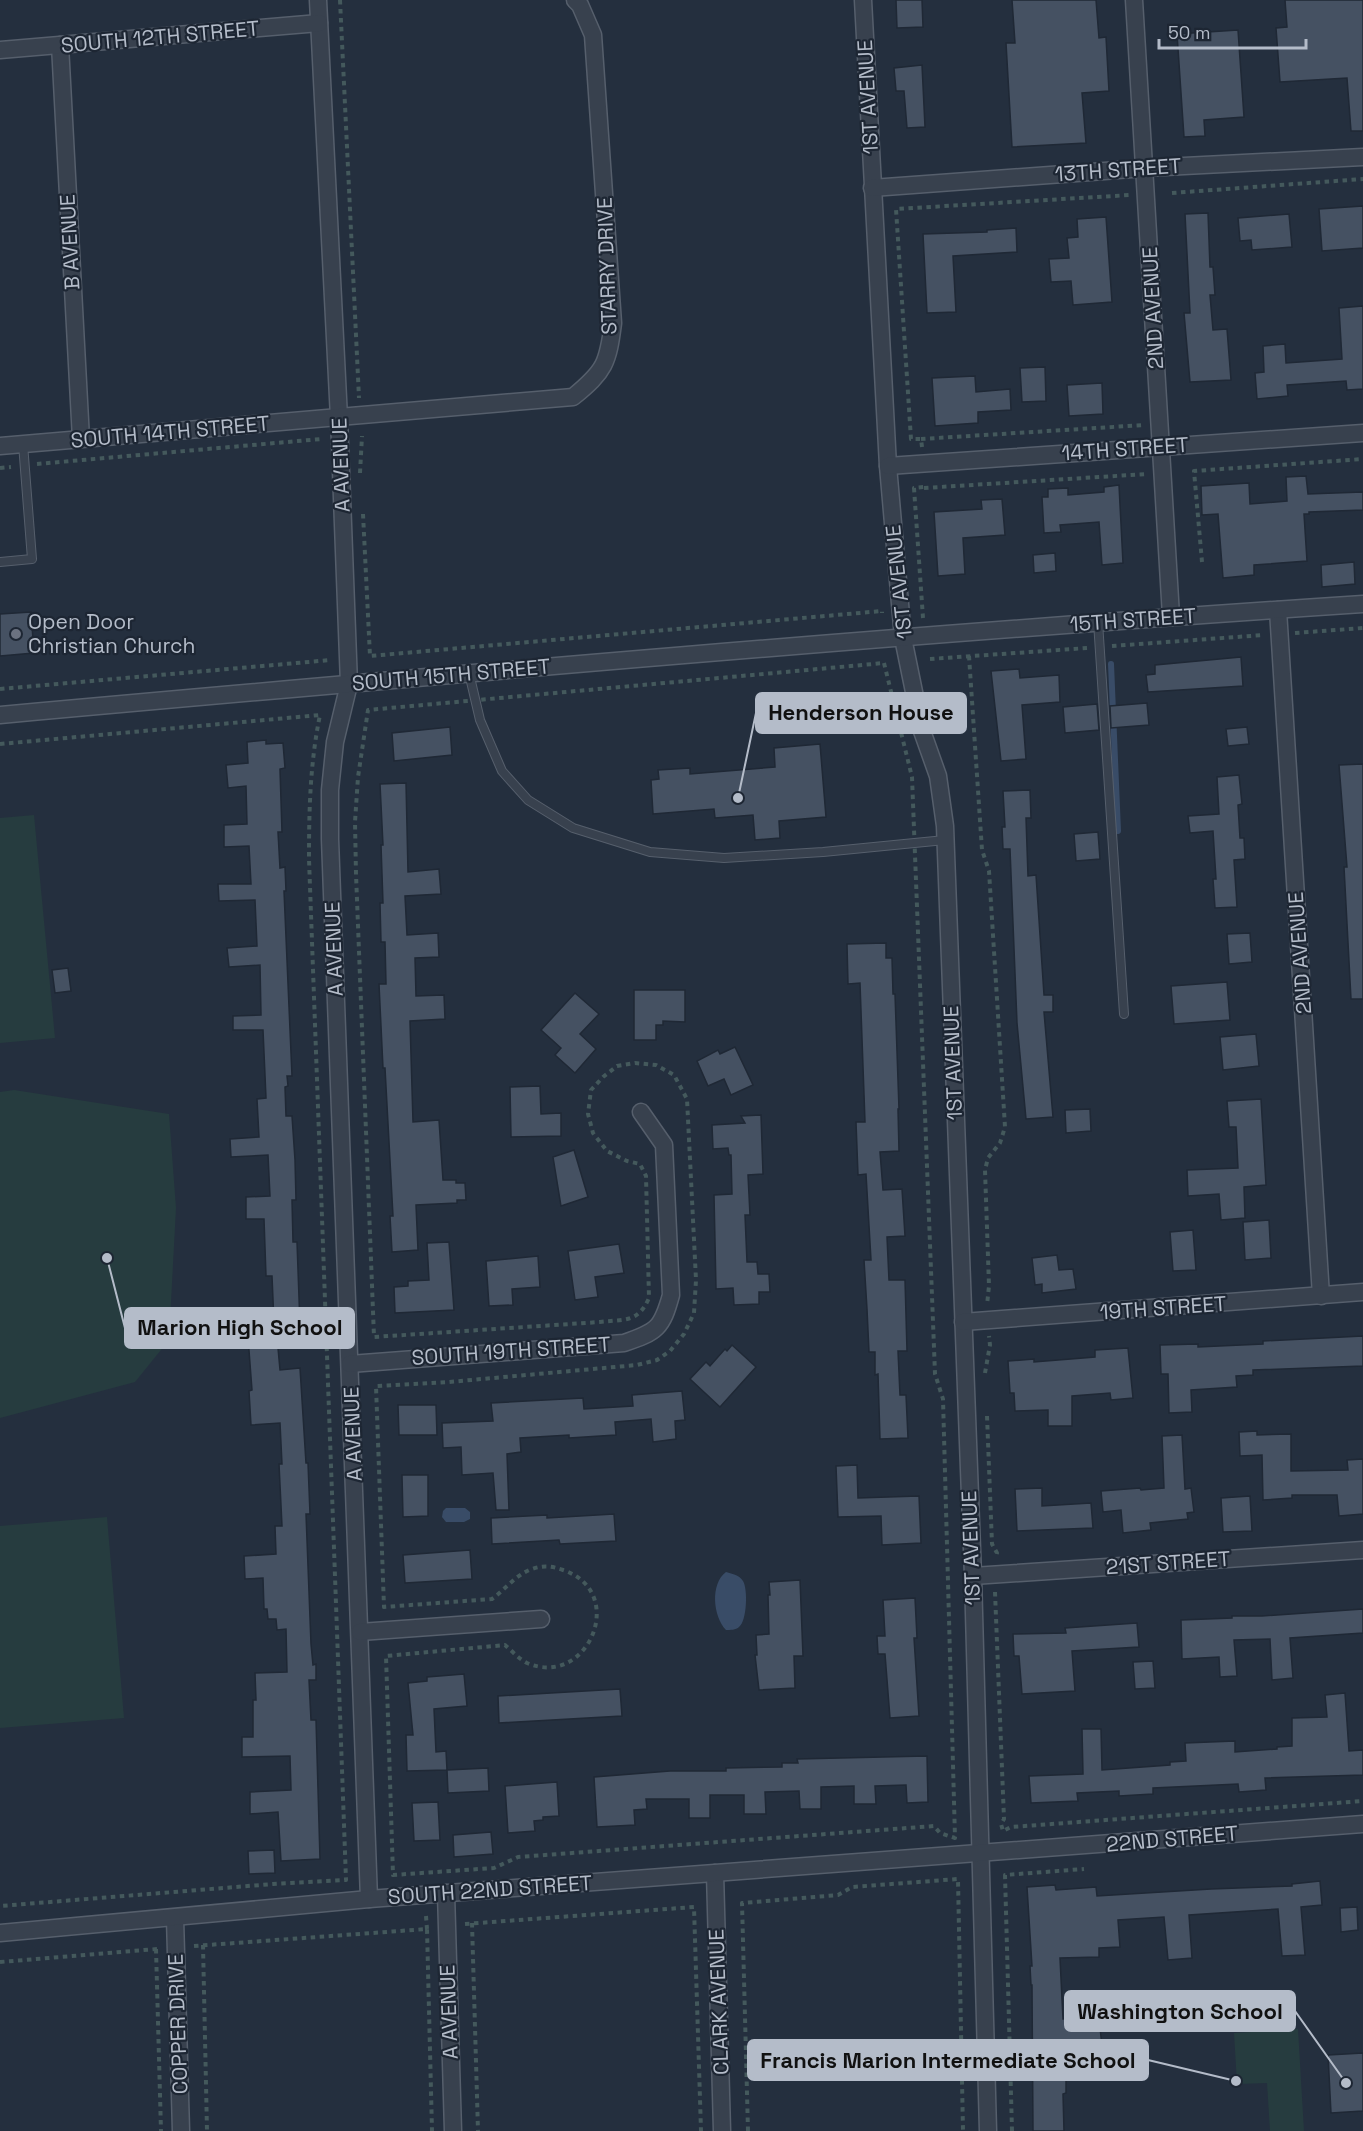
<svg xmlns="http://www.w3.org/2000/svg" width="1363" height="2131" viewBox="0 0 1363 2131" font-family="'Space Grotesk',sans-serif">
<rect width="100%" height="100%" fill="#242f3e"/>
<g fill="#263c3f">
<polygon points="34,815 55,1038 0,1043 0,818"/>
<polygon points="14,1090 169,1114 176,1208 169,1340 135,1382 0,1418 0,1092"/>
<polygon points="107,1517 124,1718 0,1728 0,1526"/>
<polygon points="1298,2029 1304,2131 1270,2131 1267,2083 1237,2084 1234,2033"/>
</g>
<g fill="#394c67">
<polygon points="446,1508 465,1508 470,1512 470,1519 464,1522 446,1522 442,1517 443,1511"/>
<path d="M 726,1572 C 733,1574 739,1575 743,1581 C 748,1589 747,1621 739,1627 C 736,1630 730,1630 726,1630 C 713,1616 710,1584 726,1572 Z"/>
</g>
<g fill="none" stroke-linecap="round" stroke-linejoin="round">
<polyline stroke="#394c67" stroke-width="6" points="1111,664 1118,831"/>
</g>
<g fill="#455162" stroke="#1f2835" stroke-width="1.5">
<polygon points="896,0 922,0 923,27 897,28"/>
<polygon points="1012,0 1096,0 1099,38 1106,37 1109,91 1082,93 1086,143 1012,147 1006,43 1015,43"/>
<polygon points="1285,0 1363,0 1363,131 1351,131 1347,78 1280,82 1276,28 1287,27"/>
<polygon points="1238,30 1244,117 1204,120 1205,136 1184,137 1177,34"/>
<polygon points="922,65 925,127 907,128 904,91 896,91 894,68"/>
<polygon points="1363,206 1363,248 1322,251 1319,209"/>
<polygon points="1208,213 1210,267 1213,267 1215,295 1210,295 1213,330 1227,329 1231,380 1190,382 1184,313 1190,313 1185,214"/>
<polygon points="1289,214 1292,247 1252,250 1251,240 1240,241 1238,218"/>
<polygon points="1106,217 1112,302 1073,305 1071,281 1051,282 1049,259 1069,258 1067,238 1078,237 1077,219"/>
<polygon points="1016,228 1017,252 953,256 956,312 927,313 923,234 987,232 987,230"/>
<polygon points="1363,306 1363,389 1347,390 1346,381 1287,385 1288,396 1257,399 1255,373 1264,372 1263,346 1285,344 1286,363 1342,359 1339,308"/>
<polygon points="1045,367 1046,401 1022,402 1020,368"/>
<polygon points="975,376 976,392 1010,389 1011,410 978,412 978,423 935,426 932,378"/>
<polygon points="1102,383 1103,414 1069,416 1067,385"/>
<polygon points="1306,476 1308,494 1363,492 1363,510 1309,512 1309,514 1304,514 1307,561 1254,565 1254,575 1223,578 1218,514 1202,515 1201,486 1249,483 1250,504 1287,501 1286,477"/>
<polygon points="1119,485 1123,563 1102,565 1099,522 1060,525 1061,532 1044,533 1042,497 1048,497 1048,489 1068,488 1068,495 1104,492 1104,487"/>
<polygon points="1002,499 1005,535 963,538 965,574 938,576 934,512 982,509 981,500"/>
<polygon points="1055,553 1056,571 1034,573 1033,555"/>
<polygon points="1354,562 1355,584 1322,587 1321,565"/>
<polygon points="31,612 34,653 0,656 0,614"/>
<polygon points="1241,657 1243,686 1148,692 1146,675 1155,674 1155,665"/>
<polygon points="1019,669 1020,678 1059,675 1060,702 1022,705 1026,759 1001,761 991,671"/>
<polygon points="1147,703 1149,725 1111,728 1110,706"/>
<polygon points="1097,704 1099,730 1065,733 1063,707"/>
<polygon points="450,727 452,755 394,761 392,733"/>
<polygon points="1247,727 1249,744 1228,746 1226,729"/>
<polygon points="266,740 266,744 283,743 285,768 280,769 282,832 278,832 280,868 285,867 286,891 284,891 292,1076 287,1076 288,1086 285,1087 286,1116 292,1116 295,1160 296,1200 292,1200 293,1242 297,1242 300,1325 276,1326 280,1370 300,1368 306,1463 308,1463 310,1514 306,1514 311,1644 313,1665 316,1664 316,1680 309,1680 311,1720 316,1720 320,1859 281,1861 278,1812 250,1814 250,1792 291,1790 290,1756 242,1757 242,1737 253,1737 253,1700 256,1700 255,1673 287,1672 286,1629 277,1630 276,1619 268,1619 267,1609 264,1609 263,1578 245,1579 244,1556 276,1554 275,1526 282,1526 279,1464 282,1464 280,1423 251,1425 249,1391 252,1390 247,1324 274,1323 272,1276 266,1276 264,1219 246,1219 246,1197 270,1196 268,1155 231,1157 230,1139 259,1137 257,1099 266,1098 263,1030 233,1030 233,1016 261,1015 260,965 229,967 227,948 257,946 255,900 219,901 218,884 251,884 249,846 224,847 224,825 247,824 246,786 228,788 226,765 248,763 247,742"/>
<polygon points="820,744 826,817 779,821 780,838 755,840 753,815 715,818 714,809 653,814 651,780 659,779 658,770 690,768 690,774 775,767 774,748"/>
<polygon points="1363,764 1363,999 1351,999 1344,867 1347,867 1339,765"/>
<polygon points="1239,775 1242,804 1238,805 1240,838 1244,838 1245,859 1234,860 1237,907 1215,908 1213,879 1216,879 1213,831 1190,833 1188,816 1219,814 1217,777"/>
<polygon points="406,783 408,872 439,869 441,894 405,896 407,935 438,933 439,957 415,958 416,996 444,995 445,1019 410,1021 413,1122 439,1120 443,1180 456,1180 456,1183 465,1183 466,1200 457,1200 457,1203 416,1205 418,1250 392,1252 390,1216 393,1216 385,1068 383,1068 379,984 386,984 385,942 381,942 380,903 383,903 381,845 383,845 380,784"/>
<polygon points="1030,790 1031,818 1026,818 1028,876 1036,875 1044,995 1053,995 1053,1012 1044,1012 1053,1117 1026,1119 1017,1023 1010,849 1003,849 1002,827 1005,827 1003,791"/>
<polygon points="1098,832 1100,859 1076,861 1074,834"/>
<polygon points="1250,933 1252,962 1229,964 1227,934"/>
<polygon points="886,943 886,958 892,958 893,994 895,994 899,1109 898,1109 899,1151 880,1152 883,1190 902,1189 905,1236 887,1237 889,1280 905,1280 907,1351 898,1351 900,1395 906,1395 908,1438 880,1439 878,1374 875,1375 875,1352 869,1352 867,1309 864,1260 871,1260 866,1174 858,1175 856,1122 865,1122 860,983 848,984 847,944"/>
<polygon points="68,968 71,991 55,993 52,970"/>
<polygon points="1227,982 1230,1020 1174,1024 1171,986"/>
<polygon points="634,990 685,990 685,1022 663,1021 663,1025 656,1025 656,1040 634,1040"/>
<polygon points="575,993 599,1014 580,1034 596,1049 575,1073 555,1055 561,1048 541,1030"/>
<polygon points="1256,1034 1259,1066 1223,1070 1220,1037"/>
<polygon points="735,1047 753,1085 731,1095 724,1079 708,1086 697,1061 718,1050 720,1054"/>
<polygon points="540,1086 541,1114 561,1113 561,1136 511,1137 510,1087"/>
<polygon points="1261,1099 1266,1185 1244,1187 1245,1218 1221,1220 1219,1194 1188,1196 1187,1170 1238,1168 1236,1127 1229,1127 1227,1101"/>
<polygon points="1090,1109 1091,1131 1066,1133 1065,1110"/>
<polygon points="761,1115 763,1174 748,1175 750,1215 745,1215 747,1262 757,1262 758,1274 769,1274 770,1292 759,1292 759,1304 734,1305 733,1288 716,1289 714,1195 732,1194 731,1155 729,1155 728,1148 713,1149 712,1125 745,1123 741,1116"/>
<polygon points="574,1150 588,1197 561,1206 553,1157"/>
<polygon points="1269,1220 1271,1258 1245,1260 1243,1222"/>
<polygon points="1193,1230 1196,1270 1173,1271 1170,1232"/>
<polygon points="449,1242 454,1310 395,1313 394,1287 408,1286 408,1281 429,1280 427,1243"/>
<polygon points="619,1244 624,1273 595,1277 598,1297 575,1300 568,1251"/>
<polygon points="1057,1255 1059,1270 1073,1269 1076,1289 1042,1293 1042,1284 1035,1285 1032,1258"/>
<polygon points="538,1256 540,1287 512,1289 513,1305 489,1306 486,1261"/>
<polygon points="1363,1336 1363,1366 1253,1370 1253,1375 1236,1376 1237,1387 1191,1390 1192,1412 1169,1413 1168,1374 1161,1374 1160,1345 1198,1344 1198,1347 1263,1344 1263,1341"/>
<polygon points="732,1345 756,1367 720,1407 690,1379 706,1362 710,1366 725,1349 727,1351"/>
<polygon points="1128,1348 1133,1398 1111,1400 1110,1393 1072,1396 1072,1426 1048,1426 1048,1410 1015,1411 1014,1393 1010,1393 1008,1361 1034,1359 1034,1362 1095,1357 1095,1350"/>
<polygon points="682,1391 685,1420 675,1421 676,1439 653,1442 651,1419 615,1422 616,1435 569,1438 569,1435 520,1438 521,1452 507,1454 509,1510 496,1510 493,1473 462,1475 461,1447 443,1448 442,1423 493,1421 491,1403 583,1398 584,1409 633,1406 632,1395"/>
<polygon points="398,1405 436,1405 437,1435 399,1435"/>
<polygon points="1257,1431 1257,1435 1291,1434 1291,1471 1348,1470 1347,1460 1363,1459 1363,1514 1339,1516 1337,1495 1292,1495 1292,1498 1263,1500 1262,1455 1240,1456 1239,1432"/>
<polygon points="1182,1435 1185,1489 1191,1488 1194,1512 1187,1513 1188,1519 1150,1523 1151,1530 1123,1533 1121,1510 1103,1512 1101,1491 1140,1488 1141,1490 1164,1488 1162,1436"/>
<polygon points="857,1465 858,1498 919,1496 921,1543 882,1545 881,1516 838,1517 836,1466"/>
<polygon points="402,1475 428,1475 428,1516 403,1517"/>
<polygon points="1042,1488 1042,1506 1091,1503 1093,1528 1017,1531 1015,1489"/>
<polygon points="1250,1496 1252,1531 1223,1532 1221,1498"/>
<polygon points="614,1514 616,1541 560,1544 559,1540 492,1544 491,1518 547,1515 547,1518"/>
<polygon points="470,1550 472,1579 405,1583 403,1555"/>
<polygon points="800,1580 803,1656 794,1656 795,1688 759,1690 755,1655 757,1655 756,1635 769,1634 768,1595 770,1595 769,1582"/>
<polygon points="915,1598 917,1638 914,1638 919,1716 890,1718 885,1654 878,1654 877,1636 885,1636 883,1600"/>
<polygon points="1363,1609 1363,1633 1290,1638 1293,1678 1272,1680 1270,1639 1234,1640 1237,1676 1220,1677 1219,1657 1182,1659 1181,1620 1232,1618 1232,1616 1262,1616"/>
<polygon points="1137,1623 1139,1647 1072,1651 1075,1691 1022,1694 1019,1656 1014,1656 1013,1634 1066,1633 1065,1628"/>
<polygon points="1153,1661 1155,1688 1135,1689 1133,1662"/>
<polygon points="464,1674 467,1706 434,1709 436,1752 446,1751 447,1770 407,1771 406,1735 413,1735 408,1683 427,1681 427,1677"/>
<polygon points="620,1689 622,1716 499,1723 498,1696"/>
<polygon points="1345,1693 1349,1751 1363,1750 1363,1775 1265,1778 1266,1790 1239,1792 1238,1784 1153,1788 1153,1794 1119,1796 1119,1791 1077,1793 1078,1801 1031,1803 1029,1776 1083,1774 1082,1729 1101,1729 1102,1770 1170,1765 1170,1762 1186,1761 1185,1743 1235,1741 1235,1752 1277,1749 1277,1747 1292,1746 1292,1718 1327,1717 1325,1695"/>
<polygon points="927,1756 928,1802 907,1803 906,1785 875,1786 876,1804 854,1804 854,1786 821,1787 821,1809 800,1809 799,1791 765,1792 766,1814 744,1814 744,1795 710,1795 710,1818 689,1818 689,1799 646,1799 647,1809 634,1810 635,1825 597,1827 594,1777 670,1771 726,1771 726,1768 782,1767 782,1763 798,1763 797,1759"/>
<polygon points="488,1768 489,1791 448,1793 447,1770"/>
<polygon points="557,1782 559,1816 543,1817 543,1820 534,1821 535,1831 508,1833 505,1786"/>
<polygon points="438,1802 440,1840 414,1841 412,1803"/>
<polygon points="491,1832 493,1854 454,1857 453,1835"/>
<polygon points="274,1850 275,1873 249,1874 248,1851"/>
<polygon points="1320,1881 1322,1905 1301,1907 1305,1955 1282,1956 1278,1909 1189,1915 1192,1958 1168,1960 1164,1917 1118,1920 1120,1947 1099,1948 1099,1957 1060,1958 1063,2019 1099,2017 1104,2067 1066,2069 1066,2093 1063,2094 1064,2131 1033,2131 1032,1985 1031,1985 1030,1966 1032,1966 1027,1887 1055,1885 1056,1890 1096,1887 1097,1896 1211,1889 1292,1886 1292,1884"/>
<polygon points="1357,1907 1358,1930 1341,1932 1340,1908"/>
<polygon points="1363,2053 1363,2111 1331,2113 1328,2055"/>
</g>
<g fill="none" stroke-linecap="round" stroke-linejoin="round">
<g stroke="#565f6c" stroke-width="10">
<g id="service">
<polyline points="0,562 32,559 23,444"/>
<polyline points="1098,622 1124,1014"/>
<polyline points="469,673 480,720 502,771 528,800 573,828 650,852 724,858 823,852 945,840"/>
</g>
</g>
<g stroke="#565f6c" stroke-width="19">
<g id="minor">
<polyline points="318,0 339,418 349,684 335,742 330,790 330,839 369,1899"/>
<polyline points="863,0 888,466 903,638 922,731 938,776 945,826 973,1576 988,2131"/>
<polyline points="1134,0 1171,616"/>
<polyline points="60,45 81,439"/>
<polyline points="0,50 319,23"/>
<polyline points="872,188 1145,168 1363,157"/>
<path d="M 0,446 L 573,397 C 605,371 608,363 613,323 L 593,35 L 580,5 L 575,0"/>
<polyline points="888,466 1363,433"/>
<polyline points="1278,610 1321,1296"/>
<path d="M 0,715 C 454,674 908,634 1363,604"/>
<polyline points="963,1322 1363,1292"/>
<path d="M 350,1364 L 624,1343 C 657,1332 662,1328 671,1295 L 664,1145 L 641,1112"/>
<polyline points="973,1576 1363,1550"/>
<polyline points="360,1632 541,1619"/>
<polyline points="715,1873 722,2131"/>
<polyline points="446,1893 453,2131"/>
<polyline points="175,1918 181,2131"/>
<polyline points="0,1933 369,1899 1363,1824"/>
</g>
</g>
<g stroke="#44595c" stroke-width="4" stroke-dasharray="4.5 4.5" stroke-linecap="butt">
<polyline points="340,0 359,398"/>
<polyline points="1172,193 1363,179"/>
<polyline points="921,439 1144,425"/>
<polyline points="922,447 921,439 911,439 896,209 1130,195"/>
<polyline points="37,464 321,439"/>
<polyline points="0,468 11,467"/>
<polyline points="360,473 362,436"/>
<polyline points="924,488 1147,474"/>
<polyline points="363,514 370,656 882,611 882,613"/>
<polyline points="1202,562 1194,471 1363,459"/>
<polyline points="923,618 914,488 924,487"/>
<polyline points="1295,633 1363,628"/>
<polyline points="1112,646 1264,635"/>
<polyline points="969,656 982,850 989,871 1005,1127 1000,1143 988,1158 985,1170 989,1286 987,1305"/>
<polyline points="930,659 1087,648"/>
<path d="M 884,663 L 912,777 L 935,1374 L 943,1399 L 955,1838 L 940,1833 L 934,1826 L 518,1857 L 494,1868 L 393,1875 L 386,1656 L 505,1645 C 512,1651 519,1659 527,1663 C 588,1689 629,1592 563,1570 C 552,1566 543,1565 532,1569 C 515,1575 506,1589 492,1599 L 384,1607 L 376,1386 L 449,1382 L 637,1365 L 657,1360 L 670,1351 L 684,1334 L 694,1313 L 696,1280 L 687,1099 L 674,1075 L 656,1065 L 635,1063 L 617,1066 L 603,1077 L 591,1090 L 588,1114 L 593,1133 L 607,1151 L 627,1161 L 640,1164 L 646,1176 L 649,1298 C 638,1323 625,1319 600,1322 L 374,1337 L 356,874 L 355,822 L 358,777 L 368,710 Z"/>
<polyline points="0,689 331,660"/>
<path d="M 0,744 L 320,715 C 310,763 309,810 309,859 L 346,1880 L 273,1884 L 0,1906"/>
<polyline points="985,1373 990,1345 989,1336"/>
<polyline points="987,1416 992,1544 997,1553 996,1557"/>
<polyline points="995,1592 1004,1819 1001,1824 1003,1831 1011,1827 1363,1801"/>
<polyline points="426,1916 427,1929 429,1929"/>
<polyline points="472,1923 478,2131"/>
<polyline points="465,1924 694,1907 701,2131"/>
<polyline points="203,1945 207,2131"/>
<polyline points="194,1946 427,1929 432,2131"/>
<polyline points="156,1949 161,2131"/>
<polyline points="0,1962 157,1949"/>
<polyline points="748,2131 742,1903 838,1895 852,1887 958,1879 963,2131"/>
<polyline points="1012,2131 1005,1875 1084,1869"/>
</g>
<use href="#service" stroke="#38414e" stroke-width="8"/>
<use href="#minor" stroke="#38414e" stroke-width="16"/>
</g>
<circle fill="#6b7280" stroke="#1d2633" stroke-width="2" cx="16" cy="634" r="6"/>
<g text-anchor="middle" stroke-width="4.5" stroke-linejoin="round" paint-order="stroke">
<g font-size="21" fill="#b4bcc9" stroke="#1d2633">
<text transform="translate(160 37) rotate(-5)" y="7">SOUTH 12TH STREET</text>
<text transform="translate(868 97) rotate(-93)" y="7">1ST AVENUE</text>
<text transform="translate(1118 170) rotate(-4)" y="7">13TH STREET</text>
<text transform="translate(70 242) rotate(-93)" y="7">B AVENUE</text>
<text transform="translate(607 266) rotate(-92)" y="7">STARRY DRIVE</text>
<text transform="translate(1153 308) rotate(-93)" y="7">2ND AVENUE</text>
<text transform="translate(170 432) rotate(-5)" y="7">SOUTH 14TH STREET</text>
<text transform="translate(1125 449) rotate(-4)" y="7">14TH STREET</text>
<text transform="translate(341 465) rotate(-92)" y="7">A AVENUE</text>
<text transform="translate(899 582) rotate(-96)" y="7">1ST AVENUE</text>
<text transform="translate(1133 620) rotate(-4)" y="7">15TH STREET</text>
<text transform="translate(451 675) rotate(-5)" y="7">SOUTH 15TH STREET</text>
<text transform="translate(334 949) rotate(-92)" y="7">A AVENUE</text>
<text transform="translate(1300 953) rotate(-94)" y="7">2ND AVENUE</text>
<text transform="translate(953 1063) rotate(-92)" y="7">1ST AVENUE</text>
<text transform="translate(1163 1308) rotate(-4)" y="7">19TH STREET</text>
<text transform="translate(511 1351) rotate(-4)" y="7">SOUTH 19TH STREET</text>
<text transform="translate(353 1434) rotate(-92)" y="7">A AVENUE</text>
<text transform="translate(971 1548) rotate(-92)" y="7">1ST AVENUE</text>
<text transform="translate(1168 1563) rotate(-4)" y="7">21ST STREET</text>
<text transform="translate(1172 1839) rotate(-5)" y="7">22ND STREET</text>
<text transform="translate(490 1890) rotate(-4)" y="7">SOUTH 22ND STREET</text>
<text transform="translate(719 2002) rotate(-92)" y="7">CLARK AVENUE</text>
<text transform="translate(449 2012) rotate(-92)" y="7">A AVENUE</text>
<text transform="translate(178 2024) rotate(-92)" y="7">COPPER DRIVE</text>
</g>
<g font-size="21" fill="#b4bcc9" stroke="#1d2633" text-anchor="start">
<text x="28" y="629">Open Door<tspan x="28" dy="24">Christian Church</tspan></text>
</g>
</g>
<path fill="none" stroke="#b4bcc9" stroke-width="2" d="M738 798L756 713M107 1258L125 1328M1346 2083L1295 2011M1236 2081L1148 2060"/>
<g fill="#b4bcc9" stroke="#1d2633" stroke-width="2">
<circle cx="738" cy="798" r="6"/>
<circle cx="107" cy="1258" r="6"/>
<circle cx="1346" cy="2083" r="6"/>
<circle cx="1236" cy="2081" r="6"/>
</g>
<g fill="#b4bcc9" stroke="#b4bcc9" stroke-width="2">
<rect x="756" y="693" width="210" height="40" rx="6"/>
<rect x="125" y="1308" width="229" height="40" rx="6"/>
<rect x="1065" y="1991" width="230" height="40" rx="6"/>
<rect x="748" y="2040" width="400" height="40" rx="6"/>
</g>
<g font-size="22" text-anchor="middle" font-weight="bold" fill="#111">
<text x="861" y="720">Henderson House</text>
<text x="240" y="1335">Marion High School</text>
<text x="1180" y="2019">Washington School</text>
<text x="948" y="2068">Francis Marion Intermediate School</text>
</g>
<path d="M1159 39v9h147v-9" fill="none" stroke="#b4bcc9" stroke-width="3"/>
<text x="1168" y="39" font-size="18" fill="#b4bcc9" stroke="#1d2633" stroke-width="4.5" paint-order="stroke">50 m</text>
</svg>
